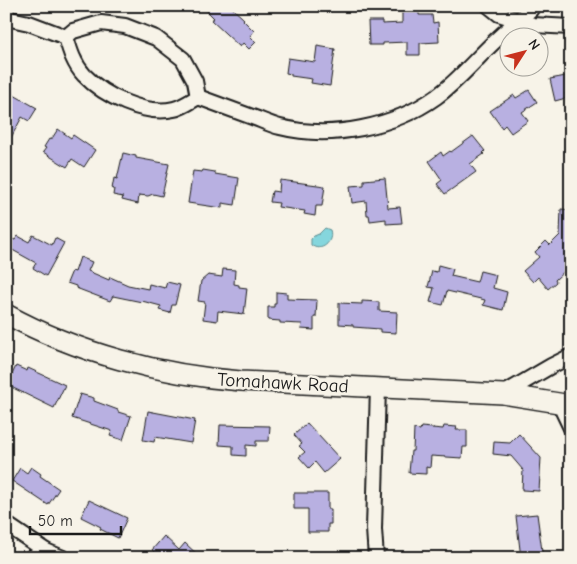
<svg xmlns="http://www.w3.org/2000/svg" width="577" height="564" viewBox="0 0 577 564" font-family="'Comic Neue',sans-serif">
<rect width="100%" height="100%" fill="#f7f3e8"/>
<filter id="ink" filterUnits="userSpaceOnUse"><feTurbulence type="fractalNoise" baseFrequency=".02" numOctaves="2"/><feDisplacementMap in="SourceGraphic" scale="10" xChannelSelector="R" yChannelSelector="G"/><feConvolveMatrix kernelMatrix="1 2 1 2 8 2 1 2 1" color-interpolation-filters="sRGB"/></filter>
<g filter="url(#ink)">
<path fill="#85d6dd" stroke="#5b8c90" d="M 325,228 L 330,230 C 334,242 321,253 311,245 L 311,239 L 314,236 L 319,234 Z"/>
<g fill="#b8b0e1" stroke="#1c1c1c">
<polygon points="202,6 230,6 244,19 243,20 254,31 250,36 256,42 249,49 243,43 240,47 211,20 214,18"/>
<polygon points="402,6 419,6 419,15 432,15 433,23 438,22 439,42 420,43 420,55 407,55 407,42 383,43 383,45 369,45 368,21 382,21 382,24 402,23"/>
<polygon points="317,46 335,49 330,86 311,83 312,79 291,76 291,74 286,73 288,58 315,62"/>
<polygon points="571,75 571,92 565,93 566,98 555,101 550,79"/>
<polygon points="529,90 537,102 522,112 528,121 511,133 505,125 502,128 490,111 514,95 516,98"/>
<polygon points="12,94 37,108 29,121 22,117 6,147 6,96 10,98"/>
<polygon points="58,129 71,138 73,135 95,150 84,167 72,159 67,167 43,152 46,148 44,147 49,139 51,140"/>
<polygon points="473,136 485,151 483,153 484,154 470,164 476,172 445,194 437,184 442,180 429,161 441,152 443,156 450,151 451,152"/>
<polygon points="123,153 136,156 136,158 169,164 162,196 153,194 148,196 139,195 138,204 122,200 123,197 113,195 114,189 112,189 114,178 117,179"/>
<polygon points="203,170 215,172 215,174 239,178 235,205 222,203 222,208 188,203 193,171 202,172"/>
<polygon points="385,178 388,208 400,207 402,223 386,224 386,219 370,221 369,215 367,215 366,201 352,203 350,186 364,185 364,180"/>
<polygon points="280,180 325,186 322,206 316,206 315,216 304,214 305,211 278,207 279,203 270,202 272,191 279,192"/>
<polygon points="561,209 571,210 571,265 555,280 556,282 548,289 538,277 533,282 523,271 539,257 535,252 546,241 550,245 560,235"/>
<polygon points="33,235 52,245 55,238 64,243 46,276 33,268 36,263 7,247 12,239 15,240 18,236 29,242"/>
<polygon points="80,257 92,262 88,271 109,280 110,277 128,285 148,289 149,284 165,288 167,282 180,285 175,305 172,305 170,313 159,310 161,306 142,301 142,302 113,296 110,301 76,288 76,286 67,283 72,271 75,272"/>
<polygon points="438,265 453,269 451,276 477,282 480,271 496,275 493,288 507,292 503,310 483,305 485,300 447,291 443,305 430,302 434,288 428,287 432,271 437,272"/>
<polygon points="223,269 235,270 234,284 239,285 239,287 247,288 244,314 218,311 217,321 203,319 205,302 198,301 201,281 208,275 222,277"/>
<polygon points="276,292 287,293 287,299 317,300 316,317 314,317 314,330 301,329 302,324 280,323 280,321 268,320 268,307 274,307 274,304 276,304"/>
<polygon points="362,301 379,302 379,311 397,312 396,333 380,332 380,329 353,327 353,325 339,324 339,303 362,304"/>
<polygon points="16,366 27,371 28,368 65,385 54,408 7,385"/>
<polygon points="80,394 94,398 94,401 118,410 118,412 131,416 123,440 110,436 112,431 72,418"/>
<polygon points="148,411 195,420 191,443 155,437 154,442 143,440"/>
<polygon points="307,423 340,459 324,473 315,462 309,468 299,457 305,452 299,446 302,444 294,435"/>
<polygon points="220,425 270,426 269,441 256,441 256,446 246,445 246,456 233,455 233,446 219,445"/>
<polygon points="444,426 457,427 456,430 467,430 467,447 463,447 462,458 431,456 430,468 426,467 426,474 409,473 411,451 413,451 414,429 420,430 421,427 443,429"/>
<polygon points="519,434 541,458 539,491 522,490 523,470 511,456 493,454 494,442 510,443"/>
<polygon points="31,467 41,474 40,476 59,489 48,505 12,481 20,468 27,473"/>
<polygon points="294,493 328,493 328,509 331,509 331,524 328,524 328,532 308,532 308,509 294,509"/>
<polygon points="89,500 127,518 118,538 100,529 101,527 81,517"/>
<polygon points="537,514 543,558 521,558 516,516"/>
<polygon points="164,536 179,550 185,543 201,558 160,558 152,550"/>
</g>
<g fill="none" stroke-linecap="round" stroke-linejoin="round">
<g stroke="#1c1c1c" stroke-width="18">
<g id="street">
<polyline points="489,6 499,14 533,25 571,27"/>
<polyline points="6,18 29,23 66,37"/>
<polyline points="66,37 73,31 101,23 125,26 156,38 183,59 195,81 198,97"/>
<path d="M 66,37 C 70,51 74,64 84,75 C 104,96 145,116 174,109 C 183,107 191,101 198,97"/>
<path d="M 198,97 C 217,104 236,111 255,118 C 263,121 272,125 280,127 C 331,140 394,127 436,97 C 458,81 475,60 494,42 C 506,30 519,20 531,9 L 532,6"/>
<polyline points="503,394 551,366 571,356"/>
<polyline points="559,403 571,428"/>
<polyline points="6,524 46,551"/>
<polyline points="31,558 46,551 63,558"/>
<polyline points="376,558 374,529 378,387"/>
</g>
</g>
<g stroke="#1c1c1c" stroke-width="22">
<path id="secondary" d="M 6,314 C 77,353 161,375 241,381 L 503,394 L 571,405"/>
</g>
<use href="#street" stroke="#f7f3e8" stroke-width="14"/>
<use href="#secondary" stroke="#f7f3e8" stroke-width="19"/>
</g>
</g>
<g text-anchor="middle" stroke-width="5" stroke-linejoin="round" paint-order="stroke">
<g font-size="19" fill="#1c1c1c" stroke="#f7f3e8">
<text transform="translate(283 382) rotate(3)" y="7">Tomahawk Road</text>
</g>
</g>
<rect width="577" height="564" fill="none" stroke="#f7f3e8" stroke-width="25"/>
<rect x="12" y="12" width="552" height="539" fill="none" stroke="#1c1c1c" stroke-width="2" filter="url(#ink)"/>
<g transform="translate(524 52) rotate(54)"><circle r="24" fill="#f7f3e8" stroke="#9f9d96"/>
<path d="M0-4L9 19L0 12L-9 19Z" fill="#c8321e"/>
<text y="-8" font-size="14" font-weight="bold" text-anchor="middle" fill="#1c1c1c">N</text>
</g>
<path d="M30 526v8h91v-8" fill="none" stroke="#1c1c1c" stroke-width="2.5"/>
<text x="38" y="526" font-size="15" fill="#1c1c1c" stroke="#f7f3e8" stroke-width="4" paint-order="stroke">50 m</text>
</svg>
